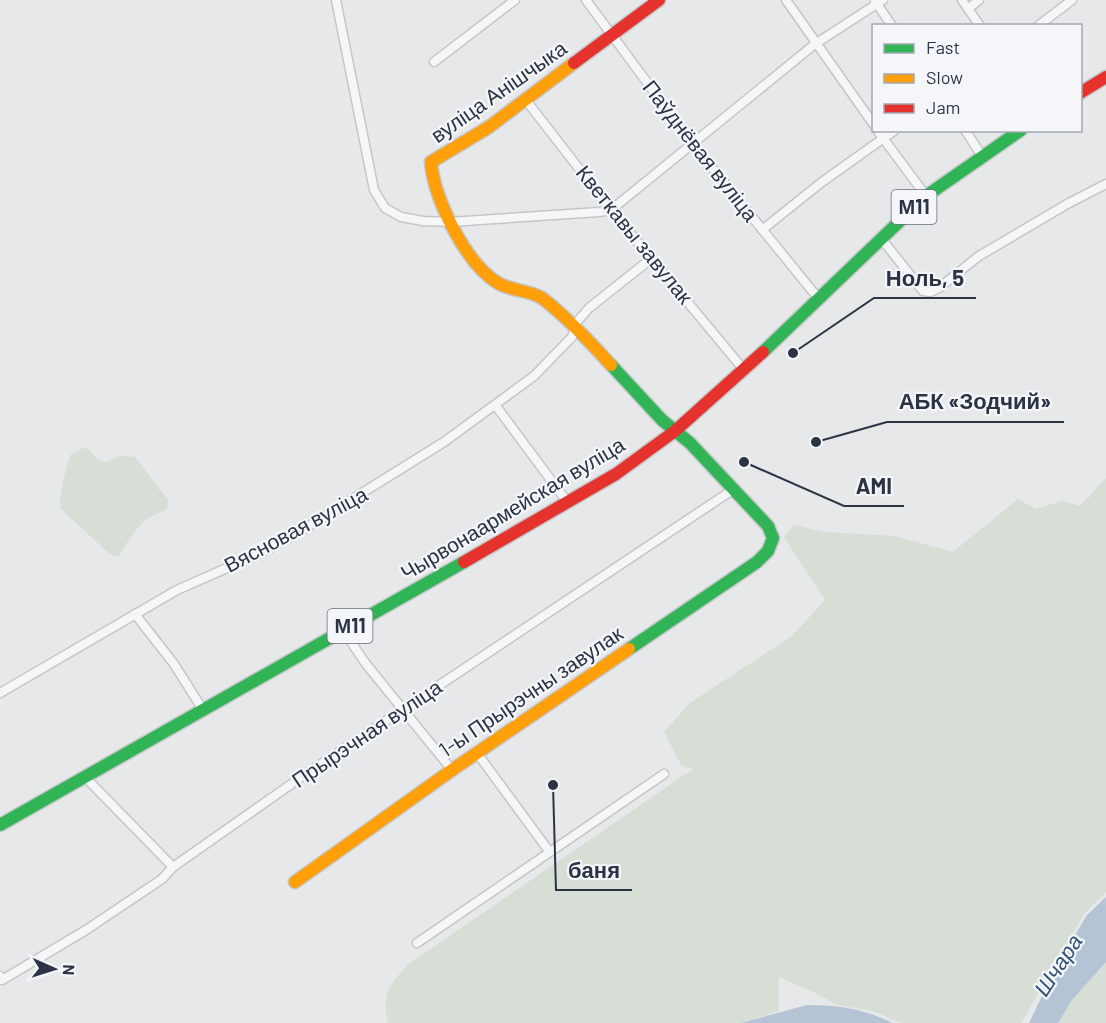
<svg xmlns="http://www.w3.org/2000/svg" width="1106" height="1023" viewBox="0 0 1106 1023" font-family="Barlow,sans-serif">
<rect width="100%" height="100%" fill="#e6e8ea"/>
<g fill="#d6ded6">
<path d="M 86,447 L 98,459 L 106,462 L 121,456 L 135,457 L 168,500 L 167,509 C 135,522 137,531 119,556 L 111,555 L 60,508 C 60,489 65,472 71,454 Z"/>
<path d="M 1106,478 L 1106,892 L 1084,914 L 1021,1023 L 901,1023 L 873,1011 L 837,1005 L 814,992 L 779,977 L 779,1011 L 741,1023 L 388,1023 C 381,993 389,987 407,965 L 693,769 L 681,765 L 664,732 L 690,703 L 793,635 L 825,600 L 784,537 L 793,525 L 824,532 L 895,536 L 953,552 L 1018,499 L 1036,509 L 1062,501 L 1080,506 Z"/>
<polygon points="1106,962 1106,1023 1058,1023 1072,1000"/>
</g>
<g fill="#b4c4d5">
<polygon points="1106,897 1106,962 1072,1000 1058,1023 1029,1023 1057,965 1087,915"/>
<path d="M 807,1005 C 840,1005 863,1009 893,1023 L 741,1023 Z"/>
</g>
<g fill="none" stroke-linecap="round" stroke-linejoin="round">
<g stroke="#c4c6c8" stroke-width="11">
<g id="street">
<polyline points="336,0 374,190 385,208 401,217 423,221 450,222 599,212 611,210 815,44 883,0"/>
<polyline points="586,0 692,143 818,298"/>
<polyline points="786,0 874,125"/>
<polyline points="962,0 980,26"/>
<polyline points="875,1 892,26"/>
<polyline points="968,9 979,0"/>
<polyline points="1038,26 1072,0"/>
<polyline points="434,62 515,0"/>
<polyline points="525,99 611,210 744,370"/>
<polyline points="877,130 926,196"/>
<polyline points="965,130 982,156"/>
<polyline points="762,230 822,182 895,130"/>
<polyline points="880,237 923,291 930,292 939,288 979,256 1069,203 1106,184"/>
<polyline points="496,406 568,503"/>
<polyline points="135,614 174,664 203,710"/>
<polyline points="343,630 366,664 452,770"/>
<polyline points="0,693 177,590 261,553 301,531 444,442 534,376 572,337 576,323 589,308 652,258"/>
<polyline points="477,753 549,851"/>
<polyline points="84,776 173,867"/>
<polyline points="417,943 664,774"/>
<polyline points="0,976 2,980 86,930 162,879 173,867 300,778 734,489"/>
</g>
</g>
<g stroke="#c4c6c8" stroke-width="15">
<g id="fast">
<polyline points="763,352 926,196 1021,130"/>
<polyline points="611,365 662,420 690,443 768,526 773,538 768,551 757,562 629,649"/>
<polyline points="0,825 464,562"/>
</g>
</g>
<g stroke="#c4c6c8" stroke-width="15">
<g id="slow">
<path d="M 574,63 L 489,127 L 431,162 C 434,199 466,264 498,283 C 511,291 529,290 542,298 C 566,316 591,343 611,365"/>
<polyline points="295,882 452,770 629,649"/>
</g>
</g>
<g stroke="#c4c6c8" stroke-width="15">
<g id="jam">
<polyline points="574,63 659,0"/>
<polyline points="1080,93 1106,77"/>
<polyline points="464,562 616,474 675,431 763,352"/>
</g>
</g>
<use href="#street" stroke="#f5f6f7" stroke-width="8"/>
<use href="#fast" stroke="#30b455" stroke-width="12"/>
<use href="#slow" stroke="#ff9f0a" stroke-width="12"/>
<use href="#jam" stroke="#e5322d" stroke-width="12"/>
</g>
<g text-anchor="middle" stroke-width="4.5" stroke-linejoin="round" paint-order="stroke">
<g fill="#f4f6f9" stroke="#676e7b" stroke-width="1.5">
<rect x="891.5" y="190" width="45" height="34" rx="4.5"/>
<rect x="327.5" y="609" width="45" height="34" rx="4.5"/>
</g>
<g font-size="20" font-weight="bold" fill="#2b3445">
<text x="914" y="214">М11</text>
<text x="350" y="633">М11</text>
</g>
<g font-size="21" fill="#2b3445" stroke="#f4f6f9">
<text transform="translate(499 92) rotate(-35)" y="7">вуліца Анішчыка</text>
<text transform="translate(700 151) rotate(52)" y="7">Паўднёвая вуліца</text>
<text transform="translate(634 235) rotate(51)" y="7">Кветкавы завулак</text>
<text transform="translate(513 509) rotate(-31)" y="7">Чырвонаармейская вуліца</text>
<text transform="translate(296 530) rotate(-28)" y="7">Вясновая вуліца</text>
<text transform="translate(531 692) rotate(-34)" y="7">1-ы Прырэчны завулак</text>
<text transform="translate(367 734) rotate(-34)" y="7">Прырэчная вуліца</text>
</g>
<g font-size="22" font-style="italic" fill="#34527a" stroke="#f4f6f9">
<text transform="translate(1058 965) rotate(-57)" y="8">Шчара</text>
</g>
</g>
<path fill="none" stroke="#2b3445" stroke-width="2" d="M793 353L874 298H976M816 442L887 422H1064M744 462L844 506H904M553 785L556 890H632"/>
<g fill="#2b3445" stroke="#f4f6f9" stroke-width="2">
<circle cx="793" cy="353" r="6"/>
<circle cx="816" cy="442" r="6"/>
<circle cx="744" cy="462" r="6"/>
<circle cx="553" cy="785" r="6"/>
</g>
<g font-size="22" text-anchor="middle" font-weight="bold" fill="#2b3445" stroke="#f4f6f9" stroke-width="4.5" stroke-linejoin="round" paint-order="stroke">
<text x="925" y="286">Ноль, 5</text>
<text x="975" y="409">АБК «Зодчий»</text>
<text x="874" y="494">AMI</text>
<text x="594" y="878">баня</text>
</g>
<rect x="872" y="24" width="210" height="108" fill="#f4f6f9" stroke="#a4a8b1" stroke-width="1.5"/>
<rect x="884" y="44" width="30" height="9" fill="#30b455" stroke="#a4a8b1" stroke-width="1.5"/>
<text x="926" y="54" font-size="18" fill="#2b3445">Fast</text>
<rect x="884" y="74" width="30" height="9" fill="#ff9f0a" stroke="#a4a8b1" stroke-width="1.5"/>
<text x="926" y="84" font-size="18" fill="#2b3445">Slow</text>
<rect x="884" y="104" width="30" height="9" fill="#e5322d" stroke="#a4a8b1" stroke-width="1.5"/>
<text x="926" y="114" font-size="18" fill="#2b3445">Jam</text>
<g transform="translate(54 969) rotate(93)" stroke="#f4f6f9" stroke-width="4.5" paint-order="stroke">
<path d="M0-4.5L10 22L0 15L-10 22Z" fill="#2b3445"/>
<text y="-9" font-size="16" font-weight="bold" text-anchor="middle" fill="#2b3445">N</text>
</g>
</svg>
